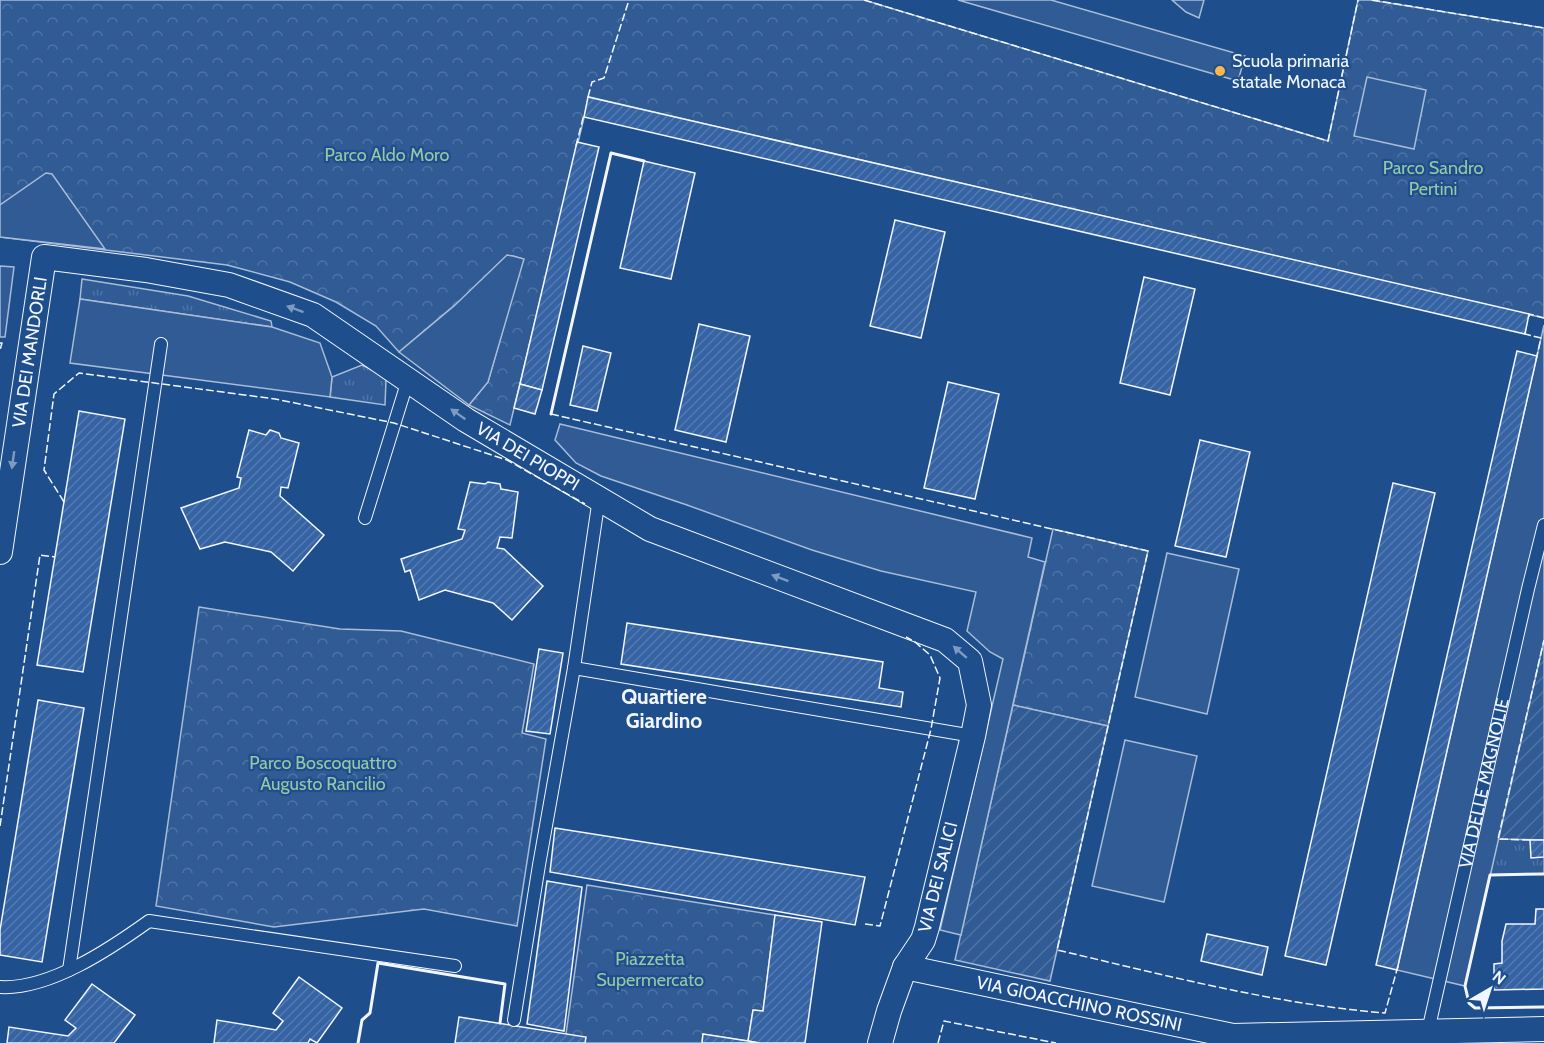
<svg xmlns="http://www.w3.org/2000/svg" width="1544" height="1043" viewBox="0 0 1544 1043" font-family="Cabin,sans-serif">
<defs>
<pattern id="grass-tufts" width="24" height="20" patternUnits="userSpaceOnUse" patternTransform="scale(1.5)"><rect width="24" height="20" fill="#305b95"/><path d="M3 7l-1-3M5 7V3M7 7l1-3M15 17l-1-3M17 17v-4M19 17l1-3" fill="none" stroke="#4e73a5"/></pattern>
<pattern id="forest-crowns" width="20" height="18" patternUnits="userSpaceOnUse" patternTransform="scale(1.5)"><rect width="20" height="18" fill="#305b95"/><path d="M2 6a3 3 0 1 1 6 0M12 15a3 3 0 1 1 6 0" fill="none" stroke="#4e73a5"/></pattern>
<pattern id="garden-furrows" width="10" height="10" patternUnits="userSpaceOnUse" patternTransform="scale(1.5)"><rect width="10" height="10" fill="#305b95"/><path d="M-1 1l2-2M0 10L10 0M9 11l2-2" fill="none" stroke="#4e73a5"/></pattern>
<pattern id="building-hatch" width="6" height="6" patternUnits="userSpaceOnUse" patternTransform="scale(1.5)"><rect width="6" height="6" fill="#3563a3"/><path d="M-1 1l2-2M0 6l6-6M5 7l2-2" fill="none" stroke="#537ab1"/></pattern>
</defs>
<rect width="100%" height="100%" fill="#1f4e8c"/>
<g fill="url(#grass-tufts)" stroke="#a8bbd7" stroke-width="1.5">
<polygon points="82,279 188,296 271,321 272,327 80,299"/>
<polygon points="362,365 376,372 386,380 385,405 330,397 332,377"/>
<polygon points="1498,839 1544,840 1544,874 1490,875"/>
</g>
<g fill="url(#forest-crowns)" stroke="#a8bbd7" stroke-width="1.5">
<polygon points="0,0 864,0 1328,141 1358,0 1370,0 1544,28 1544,318 589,97 510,425 469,405 488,382 523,259 513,256 399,352 376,326 336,302 290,282 227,265 0,237"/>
<polygon points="1053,529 1148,551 1108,726 1013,705"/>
<polygon points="199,607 340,629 401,631 534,664 522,733 546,739 517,926 424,909 274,927 156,906"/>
<polygon points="587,885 775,915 763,1011 753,1010 748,1041 703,1034 702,1043 585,1043 566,1034"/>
</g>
<g fill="url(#garden-furrows)" stroke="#a8bbd7" stroke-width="1.5">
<polygon points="1544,640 1544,840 1498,839"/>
<polygon points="1013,705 1108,726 1050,981 955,960"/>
</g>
<g fill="#305b95" stroke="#a8bbd7" stroke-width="1.5">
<polygon points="958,0 1051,0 1245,56 1238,81"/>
<polygon points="1172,0 1204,0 1199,18 1186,12"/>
<polygon points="1367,77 1426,90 1414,149 1354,136"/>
<polygon points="46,173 52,174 105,249 0,237 0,205"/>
<polygon points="507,255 513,256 524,259 488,382 469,405 399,352 454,306"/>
<polygon points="0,266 14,267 5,337 0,337"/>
<polygon points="80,299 272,327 320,343 332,377 330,397 70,363"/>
<polygon points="1544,325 1544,640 1465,986 1397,970"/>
<polygon points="560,424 1032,538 1028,557 1045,562 961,935 940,930 1003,659 990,652 967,631 976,592 881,571 812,550 687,505 601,476 576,463 555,440"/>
<polygon points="1167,553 1239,569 1207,714 1135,697"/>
<polygon points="1125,740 1197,756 1164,902 1092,886"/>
</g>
<g fill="url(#building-hatch)" stroke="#f2f6ff" stroke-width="1.5">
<polygon points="588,97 1529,314 1525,334 584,117"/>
<polygon points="577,142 599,147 542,390 520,384"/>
<polygon points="644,161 695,173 671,279 620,268"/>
<polygon points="895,220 945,232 921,338 870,326"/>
<polygon points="1144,277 1195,289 1170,395 1120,383"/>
<polygon points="699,324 750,336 726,442 675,430"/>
<polygon points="583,346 611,353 597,411 570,405"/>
<polygon points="1517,351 1537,356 1397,970 1376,965"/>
<polygon points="948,382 999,394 975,499 924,488"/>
<polygon points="520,384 542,390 535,414 514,408"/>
<polygon points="79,411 125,419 83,672 37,665"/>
<polygon points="249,430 266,435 270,430 279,433 281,438 299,443 288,488 281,487 280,496 324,535 293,571 271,552 225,542 200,549 181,508 239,488 241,478 237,477"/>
<polygon points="1200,440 1250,452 1226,557 1175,546"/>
<polygon points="470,482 485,484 488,482 500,484 501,489 518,492 512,538 500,537 497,548 504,549 543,586 512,620 493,603 445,590 419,600 410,570 405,572 401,559 462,539 465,530 458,529"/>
<polygon points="1393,483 1435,493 1326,965 1285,956"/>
<polygon points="627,623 883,662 879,688 903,692 901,707 621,664"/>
<polygon points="539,649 563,653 550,734 526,731"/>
<polygon points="38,700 84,708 42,962 0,955 0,930"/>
<polygon points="555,828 865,877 855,925 550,872"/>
<polygon points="1530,840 1544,840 1544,857 1531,858"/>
<polygon points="547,881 582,887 564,1031 527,1024"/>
<polygon points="1536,909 1544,909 1544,989 1494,990 1494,964 1502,963 1502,941 1506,924 1535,924"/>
<polygon points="775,915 822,922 805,1043 759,1043 748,1041 753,1010 763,1011"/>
<polygon points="1207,934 1268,947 1262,975 1201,961"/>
<polygon points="299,977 342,1008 317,1043 310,1039 308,1043 214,1043 217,1020 276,1030 283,1021 273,1013"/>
<polygon points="92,984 135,1015 114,1043 7,1043 9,1027 68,1036 76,1028 65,1020"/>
<polygon points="459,1017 586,1037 585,1043 455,1043"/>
<polygon points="703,1034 748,1041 759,1043 702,1043"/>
</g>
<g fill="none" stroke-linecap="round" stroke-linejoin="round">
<g stroke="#f2f6ff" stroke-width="14">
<g id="lane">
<polyline points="365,518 408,380"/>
<polyline points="574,668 599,498"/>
<polyline points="69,970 161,344"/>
<path d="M 0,987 C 49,990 110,949 149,921 L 455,966"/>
<polyline points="514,1020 539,865 574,668 973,736"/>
<path id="s1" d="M 1428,1031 L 1528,589 L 1544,525"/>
</g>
</g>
<g stroke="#f2f6ff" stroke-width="26">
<g id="street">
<path id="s2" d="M 0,552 L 44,257 L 146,270 L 229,285 L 313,315 L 466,420 L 650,529 L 945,640 L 970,661 L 979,705 L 973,736 L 927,927 L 923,940 L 905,967 L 889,1011 L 880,1043"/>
<path id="s3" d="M 905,967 L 1233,1036 L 1544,1029"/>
</g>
</g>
<use href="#lane" stroke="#1f4e8c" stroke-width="12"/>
<use href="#street" stroke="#1f4e8c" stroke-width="24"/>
<g stroke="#f2f6ff" stroke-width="1.5" stroke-dasharray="8 3" stroke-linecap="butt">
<polyline points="864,0 1328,141 1358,0"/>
<polyline points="1372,0 1544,28"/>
<polyline points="588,97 592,82 604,78 629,0"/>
<polyline points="576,146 584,114"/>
<polyline points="1529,317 1529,314 1544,318"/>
<polyline points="1525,332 1525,334 1541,338 1536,360"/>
<polyline points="0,343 2,343 0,350"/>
<path d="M 551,414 L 1148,551 L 1057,950 C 1165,975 1274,1004 1385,1013 L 1398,966"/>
<polyline points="64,502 44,470 54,394 79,373 275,399 394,423 507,460 585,504"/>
<polyline points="0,826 40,555 55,557"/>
<polyline points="1530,840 1498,839 1544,640"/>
<polyline points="865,924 880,926 931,729 940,678 930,655 915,642 906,637"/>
<polyline points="938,1043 944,1021 1056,1043"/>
</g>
<g stroke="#f2f6ff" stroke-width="3">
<polyline points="551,414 611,153 644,161"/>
<polyline points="1544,874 1490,875 1465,986 1469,1003 1475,1008 1544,1007"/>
<polyline points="358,1043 362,1020 370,1013 378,963 505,984 500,1023"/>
</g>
</g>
<defs><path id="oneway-solid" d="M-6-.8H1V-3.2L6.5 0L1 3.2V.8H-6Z" transform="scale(1.5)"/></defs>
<g fill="#7e9ac0">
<use href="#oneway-solid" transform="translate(295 309) rotate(-160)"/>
<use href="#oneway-solid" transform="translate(458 414) rotate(-145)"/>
<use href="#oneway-solid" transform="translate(13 460) rotate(98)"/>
<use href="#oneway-solid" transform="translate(780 578) rotate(-159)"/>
<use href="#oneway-solid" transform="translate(960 652) rotate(-139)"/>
</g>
<circle fill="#ffb74d" stroke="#1f4e8c" stroke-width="2" cx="1220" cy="71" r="6"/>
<g text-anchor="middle" stroke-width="4.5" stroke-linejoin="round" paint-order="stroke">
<g font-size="18" fill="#f2f6ff" stroke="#1f4e8c" text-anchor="start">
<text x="1232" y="67">Scuola primaria<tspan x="1232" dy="21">statale Monaca</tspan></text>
</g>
<g font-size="18" fill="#97c8a6" stroke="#1f4e8c">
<text x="387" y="161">Parco Aldo Moro</text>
<text x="1433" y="174">Parco Sandro<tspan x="1433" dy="21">Pertini</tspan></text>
<text x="323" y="769">Parco Boscoquattro<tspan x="323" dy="21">Augusto Rancilio</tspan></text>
<text x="650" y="965">Piazzetta<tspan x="650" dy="21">Supermercato</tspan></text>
</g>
<g font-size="18" fill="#f2f6ff" stroke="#1f4e8c">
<text dy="6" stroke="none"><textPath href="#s2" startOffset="202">VIA DEI MANDORLI</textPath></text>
<text dy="6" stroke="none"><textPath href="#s2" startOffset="832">VIA DEI PIOPPI</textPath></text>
<text dy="6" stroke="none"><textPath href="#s1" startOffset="254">VIA DELLE MAGNOLIE</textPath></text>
<text transform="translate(938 877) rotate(-76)" y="6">VIA DEI SALICI</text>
<text dy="6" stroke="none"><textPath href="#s3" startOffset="178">VIA GIOACCHINO ROSSINI</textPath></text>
</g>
<g font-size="21" font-weight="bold" fill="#f2f6ff" stroke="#1f4e8c">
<text x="664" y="704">Quartiere<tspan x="664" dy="24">Giardino</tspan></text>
</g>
</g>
<g transform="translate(1490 989) rotate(39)" stroke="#1f4e8c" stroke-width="4.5" paint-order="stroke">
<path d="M0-4.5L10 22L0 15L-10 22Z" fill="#f2f6ff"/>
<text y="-9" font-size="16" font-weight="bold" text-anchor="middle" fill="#f2f6ff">N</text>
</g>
</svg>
